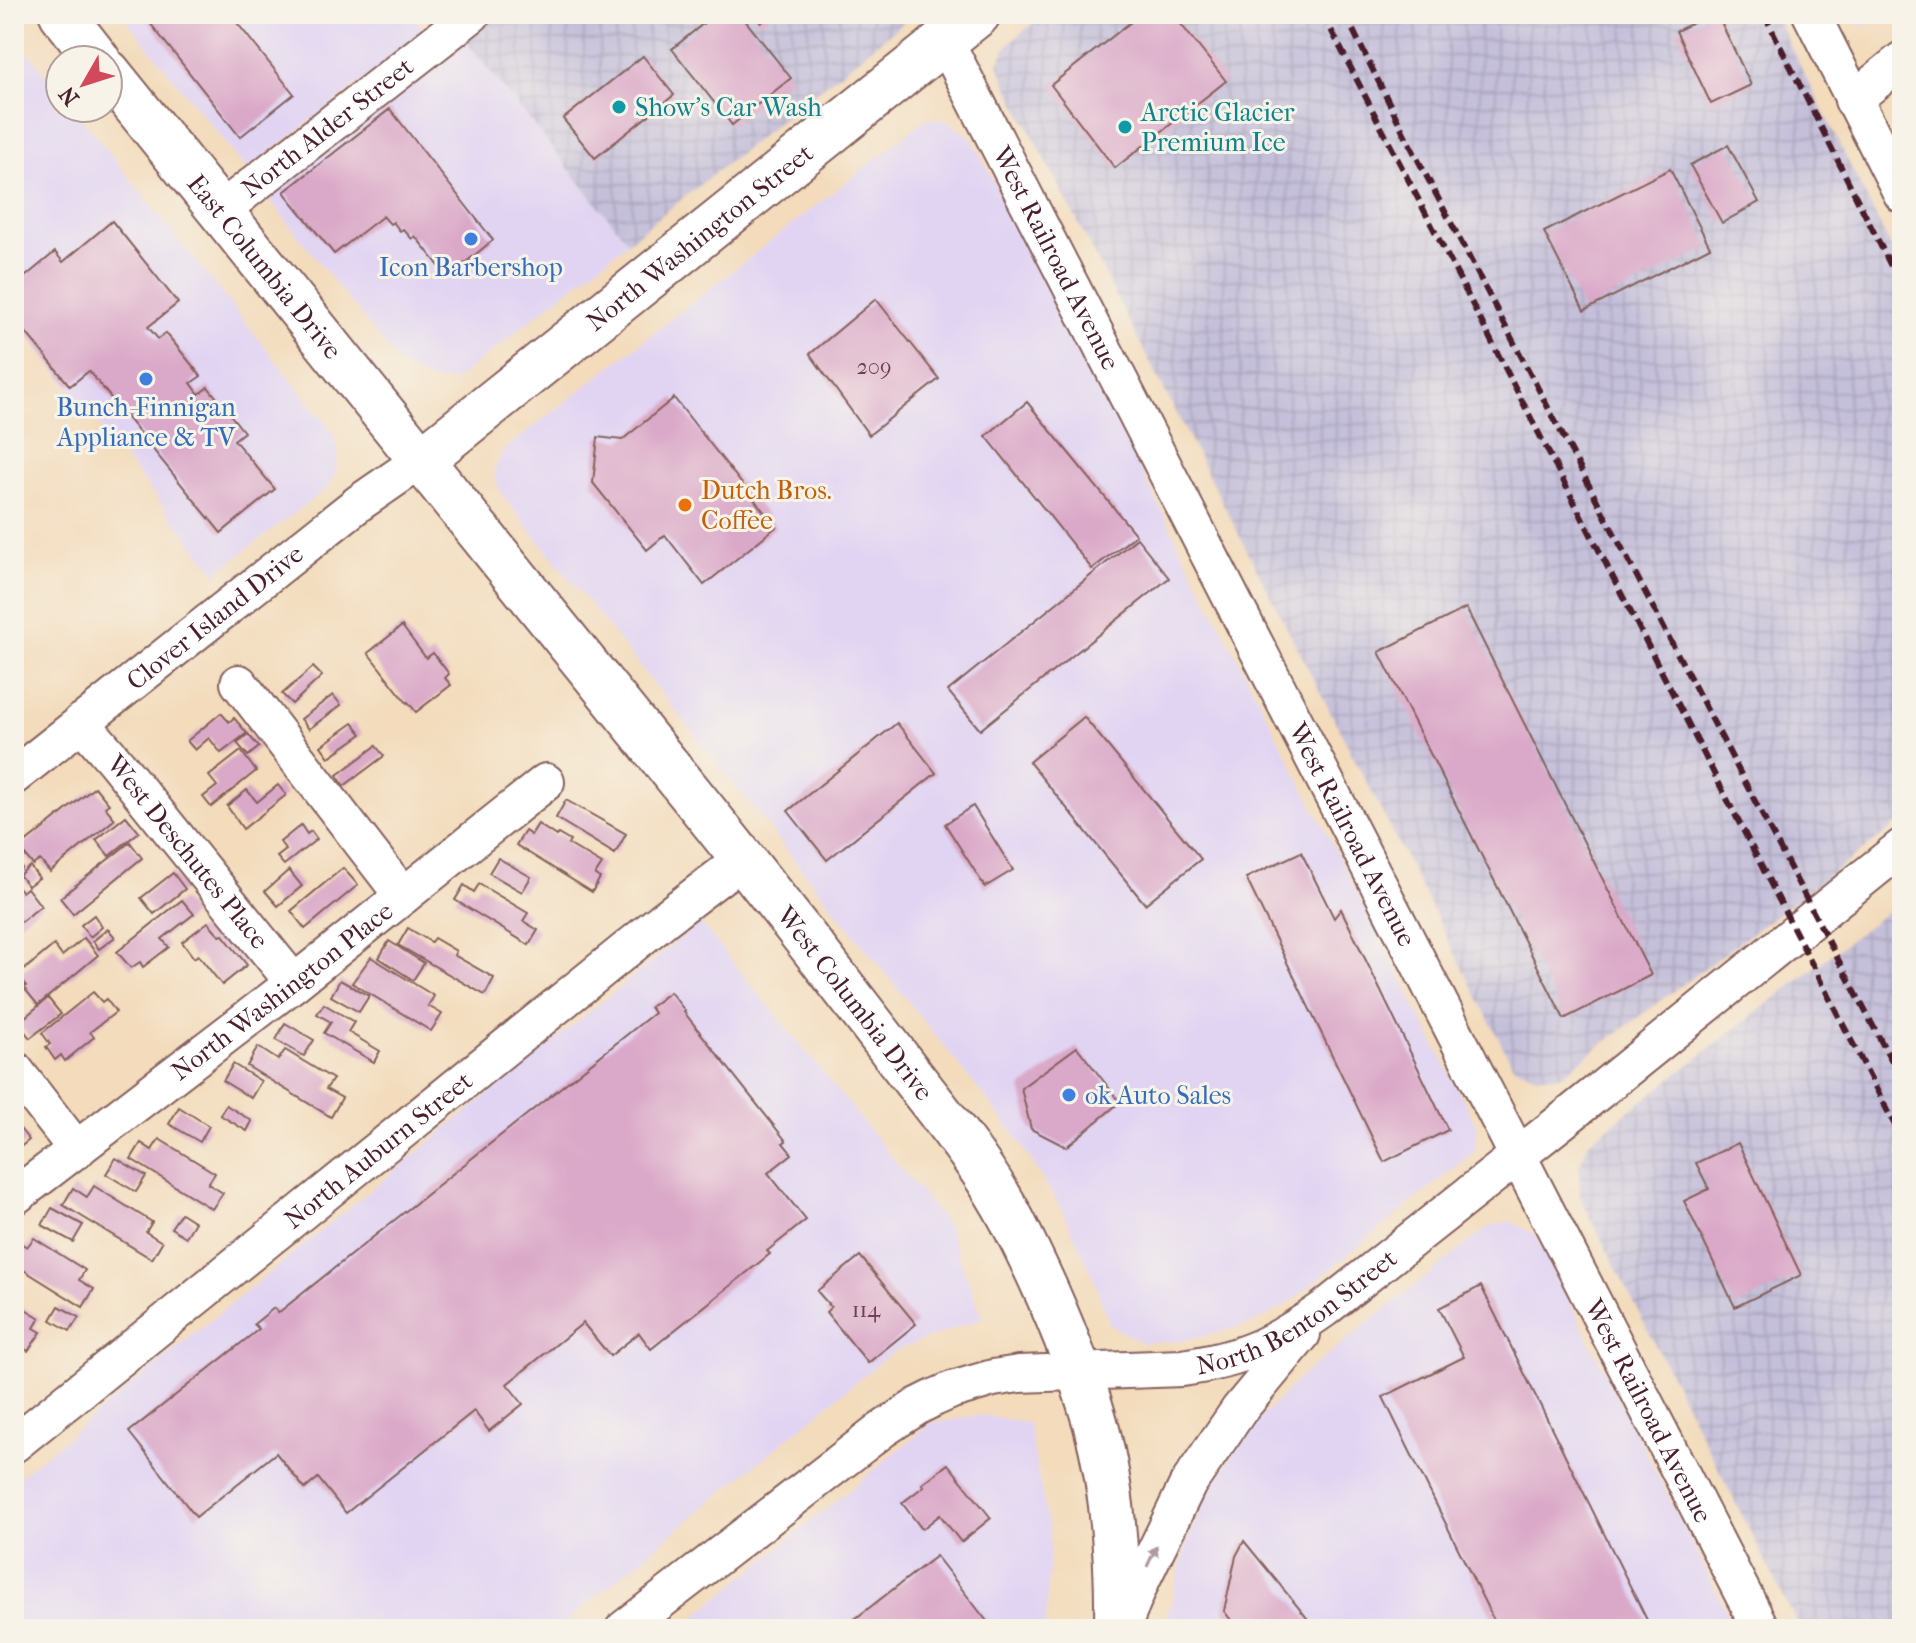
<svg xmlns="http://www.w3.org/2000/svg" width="1916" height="1643" viewBox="0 0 1916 1643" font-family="'IM FELL French Canon',serif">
<defs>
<pattern id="industrial-grid" width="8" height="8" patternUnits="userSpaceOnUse" patternTransform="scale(2)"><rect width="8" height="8" fill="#c5c0da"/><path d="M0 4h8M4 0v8" fill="none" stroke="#aba5bb"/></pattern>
</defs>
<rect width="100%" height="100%" fill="#f7f3e8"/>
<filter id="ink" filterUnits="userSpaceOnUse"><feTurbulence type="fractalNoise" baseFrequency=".0125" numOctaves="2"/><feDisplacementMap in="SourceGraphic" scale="16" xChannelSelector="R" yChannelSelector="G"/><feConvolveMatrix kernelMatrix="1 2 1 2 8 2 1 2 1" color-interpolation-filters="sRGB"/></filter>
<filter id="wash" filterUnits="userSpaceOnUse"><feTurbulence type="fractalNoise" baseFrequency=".006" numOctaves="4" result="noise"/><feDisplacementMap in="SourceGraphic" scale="32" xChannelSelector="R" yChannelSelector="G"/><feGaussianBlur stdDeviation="1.8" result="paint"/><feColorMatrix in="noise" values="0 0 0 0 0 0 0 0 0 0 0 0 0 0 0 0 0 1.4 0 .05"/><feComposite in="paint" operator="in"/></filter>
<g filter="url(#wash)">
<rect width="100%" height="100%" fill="#f3dbbb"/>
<g fill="#e1d4f3">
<polygon points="122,14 412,14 426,32 247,170"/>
<polygon points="1847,14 1882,14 1870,24 1858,25"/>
<polygon points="14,35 60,92 60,108 73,108 333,432 338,449 336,472 326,489 216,573 14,318"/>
<polygon points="464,39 628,242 455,381 431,381 401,366 265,194"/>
<polygon points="928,118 947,121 971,137 1477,1127 1475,1151 1292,1301 1252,1324 1180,1341 1142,1343 1110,1325 1091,1271 1061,1208 1015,1135 500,492 494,472 503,451"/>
<polygon points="700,922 947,1225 983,1318 892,1352 569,1619 575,1629 14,1629 14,1481"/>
<polygon points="1510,1221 1536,1235 1735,1629 1166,1629 1168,1614 1187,1542 1214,1482 1252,1427 1298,1379 1489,1227"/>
<polygon points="979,1415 1028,1423 1050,1536 1046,1629 689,1629 691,1620 930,1424"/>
</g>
<g fill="url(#industrial-grid)">
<polygon points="496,14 914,14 628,242 464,39"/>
<polygon points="1045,14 1774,14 1902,269 1902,821 1560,1076 1537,1076 1513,1066 1007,85 998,64 1008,44"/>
<polygon points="1902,900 1902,1629 1800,1629 1580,1197 1579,1166 1589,1142"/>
</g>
<g id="blocks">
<g fill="#daa8c8">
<polygon points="143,14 230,14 294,94 240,137"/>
<polygon points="715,14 740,14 791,78 732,125 672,49"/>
<polygon points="753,14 772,14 761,23"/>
<polygon points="1141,14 1181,14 1176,18 1226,81 1115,168 1051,85"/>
<polygon points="1712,14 1717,14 1751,85 1711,104 1676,31"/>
<polygon points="643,56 674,95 595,158 563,119"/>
<polygon points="390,109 493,240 448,277 415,236 412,239 403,229 400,231 393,222 390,224 383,216 334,254 284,192"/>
<polygon points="1728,145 1759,202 1722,223 1690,165"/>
<polygon points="1670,169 1710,247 1584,311 1544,232"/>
<polygon points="112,221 178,303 148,327 158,339 166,333 201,376 191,383 199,394 208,387 244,432 234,440 275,489 221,533 89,371 70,386 14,318 14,286 55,252 63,262"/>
<polygon points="876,299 939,379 869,435 810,354"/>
<polygon points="674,398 776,527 704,585 665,535 647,550 593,483 598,437 622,440"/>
<polygon points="1027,402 1136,535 1092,569 986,436"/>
<polygon points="1137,538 1169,578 980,730 948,691"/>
<polygon points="1466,608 1651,975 1564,1019 1379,652"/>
<polygon points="402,626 426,658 433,653 449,674 445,678 451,685 416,712 408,702 407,703 368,653"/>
<polygon points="313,667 322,676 292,704 282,694"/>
<polygon points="333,695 341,705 309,729 301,719"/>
<polygon points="221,713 229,722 234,718 247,733 221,753 209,738 195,750 187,741"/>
<polygon points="1084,717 1201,859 1145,904 1029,762"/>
<polygon points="353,723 362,734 329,757 321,746"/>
<polygon points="897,723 936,773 827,860 788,811"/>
<polygon points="248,734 259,747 248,756 237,743"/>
<polygon points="376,746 384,756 344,786 337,775"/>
<polygon points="241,751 256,771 211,807 203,797 217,786 209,776"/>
<polygon points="278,785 286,795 243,829 227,806 247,790 257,802"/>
<polygon points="95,787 109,804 105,807 115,819 50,872 40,860 33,865 19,848"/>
<polygon points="566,800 626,834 615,854 556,818"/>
<polygon points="973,806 1013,870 985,887 945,824"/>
<polygon points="126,816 139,832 109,856 96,840"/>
<polygon points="538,824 556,836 558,834 570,841 568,844 602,864 595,875 600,878 592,892 516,845 525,831 531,835"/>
<polygon points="301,825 307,834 311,831 317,839 284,865 277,857 286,850 280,842"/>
<polygon points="130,842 142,858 73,914 60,898"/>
<polygon points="1301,852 1334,918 1341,909 1448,1130 1384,1162 1246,878"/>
<polygon points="14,857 22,868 14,874"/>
<polygon points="498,858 531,877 522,892 489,873"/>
<polygon points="30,866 39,878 28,886 19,875"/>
<polygon points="343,868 358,885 305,929 291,911"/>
<polygon points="289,870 302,886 278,906 265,891"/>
<polygon points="173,873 185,889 154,914 141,898"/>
<polygon points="14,883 22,892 27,888 41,906 14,927"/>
<polygon points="479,884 528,913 523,921 538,930 529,945 455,900 464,885 474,892"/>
<polygon points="182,900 194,914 162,939 169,947 143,967 140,962 131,968 117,952"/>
<polygon points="94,915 102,927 90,937 81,925"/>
<polygon points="208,922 220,936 223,935 247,965 222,985 198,955 194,958 182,942"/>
<polygon points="408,928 431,942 434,938 456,951 454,955 494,978 485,995 398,945"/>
<polygon points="108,929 115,937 99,949 93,941"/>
<polygon points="84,938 98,955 38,1005 24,988 26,986 18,975 54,945 62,956"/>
<polygon points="389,941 424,963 413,980 379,958"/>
<polygon points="371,957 434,996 428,1006 442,1014 431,1031 352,983"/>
<polygon points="340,980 369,996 359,1012 331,996"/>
<polygon points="93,992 102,1002 106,999 116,1012 90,1032 94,1037 65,1061 61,1055 55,1060 46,1047 50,1044 42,1033"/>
<polygon points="670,992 685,1011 684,1012 786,1141 783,1143 792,1154 768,1173 806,1220 767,1251 770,1254 651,1349 639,1333 610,1356 583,1323 507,1384 523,1404 489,1431 474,1411 346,1513 318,1478 305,1489 276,1453 196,1517 129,1432 259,1329 254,1324 274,1308 278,1313 654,1013 650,1007"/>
<polygon points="48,998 61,1014 30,1038 18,1023"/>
<polygon points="324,1004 354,1022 348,1032 380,1051 374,1062 324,1033 331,1022 317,1014"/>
<polygon points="285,1023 314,1040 304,1056 276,1040"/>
<polygon points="258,1047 278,1060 285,1050 333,1079 326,1089 342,1098 331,1117 247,1066"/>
<polygon points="1077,1047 1120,1102 1066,1147 1031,1129 1021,1088"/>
<polygon points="233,1064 261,1081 251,1098 223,1081"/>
<polygon points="226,1105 252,1121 247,1131 220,1115"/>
<polygon points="179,1107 209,1126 200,1142 169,1124"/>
<polygon points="17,1125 29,1140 14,1152 14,1128"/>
<polygon points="159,1139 215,1173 208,1184 223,1193 212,1209 131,1159 141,1143 152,1150"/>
<polygon points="1738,1143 1801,1275 1735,1307 1684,1201 1709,1189 1696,1163"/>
<polygon points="116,1158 146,1176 136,1192 106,1174"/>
<polygon points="94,1186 152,1222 146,1232 162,1242 152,1259 63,1205 73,1188 87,1197"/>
<polygon points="52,1208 83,1225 73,1242 42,1225"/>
<polygon points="181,1213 195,1222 186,1237 171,1228"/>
<polygon points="34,1238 85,1270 79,1280 94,1289 83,1307 14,1264 15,1240 27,1247"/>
<polygon points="860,1256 916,1324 868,1363 826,1312 831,1307 817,1291"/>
<polygon points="1481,1286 1649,1624 1640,1629 1498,1629 1383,1397 1464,1357 1439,1308"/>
<polygon points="14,1302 40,1318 34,1328 41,1332 28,1351 14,1342"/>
<polygon points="59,1306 79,1317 70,1331 51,1320"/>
<polygon points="948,1464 991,1518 961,1542 940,1515 922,1529 902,1503 924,1486 922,1484"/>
<polygon points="1244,1541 1316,1629 1238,1629 1224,1611 1236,1556"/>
<polygon points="936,1556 993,1629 842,1629"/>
</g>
</g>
</g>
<g filter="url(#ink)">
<use href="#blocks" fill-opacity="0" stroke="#85615d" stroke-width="2"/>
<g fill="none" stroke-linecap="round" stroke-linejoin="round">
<g stroke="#85615d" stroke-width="40">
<g id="minor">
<polyline points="1811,14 1902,194"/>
<path id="s1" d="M 945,41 L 1761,1629"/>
<polyline points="1853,100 1902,60"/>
<path id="s2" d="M 220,211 L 472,14"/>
<polyline points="239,683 403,896"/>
<path id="s3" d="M 81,722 L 114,760 L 294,983"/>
<path id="s4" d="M 14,776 L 359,503 L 420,461"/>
<polyline points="14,1069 77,1150"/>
<path id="s5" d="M 14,1197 L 294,983 L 546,782"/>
<path id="s6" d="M 14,1444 L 663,920 L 743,859"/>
<path id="s7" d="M 624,1629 L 883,1429 L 918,1406 L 934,1398 L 952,1390 L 993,1378 L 1019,1374 L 1182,1368 C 1245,1359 1273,1345 1324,1309 L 1567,1117 L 1902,847"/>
<polyline points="1124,1629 1128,1612 1142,1579 1188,1484 1239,1410 1302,1334"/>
</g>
</g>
<g stroke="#85615d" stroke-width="48">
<g id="major">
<polyline points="62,14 98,60"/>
<path id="s8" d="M 108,72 C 304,316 502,559 698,803 C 768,890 836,977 903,1065 C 941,1115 983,1164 1012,1220 C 1045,1284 1075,1353 1095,1422 C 1113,1488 1118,1560 1117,1629"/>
<path id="s9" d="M 420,461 L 978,14"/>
</g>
</g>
<use href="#minor" stroke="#fff" stroke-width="36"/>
<use href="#major" stroke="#fff" stroke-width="44"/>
<g stroke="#4a1f2b" stroke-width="6" stroke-dasharray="12 6" stroke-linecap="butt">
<polyline points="1323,14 1902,1139"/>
<polyline points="1345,14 1407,139 1902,1081"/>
<polyline points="1764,14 1902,288"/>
</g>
</g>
<defs><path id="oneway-solid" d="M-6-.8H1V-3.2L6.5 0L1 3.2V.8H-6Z" transform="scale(2)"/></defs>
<use fill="#ae9aa0" href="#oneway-solid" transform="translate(1152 1556) rotate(-65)"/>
</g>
<g fill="#0f9aa8" stroke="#f7f3e8" stroke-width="3">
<circle cx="619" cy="107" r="8"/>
<circle cx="1125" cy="127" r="8"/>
</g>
<g fill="#3f7fe0" stroke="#f7f3e8" stroke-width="3">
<circle cx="471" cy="239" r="8"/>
<circle cx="146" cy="379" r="8"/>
<circle cx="1069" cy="1095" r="8"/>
</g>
<circle fill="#e8710a" stroke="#f7f3e8" stroke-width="3" cx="685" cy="505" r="8"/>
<g text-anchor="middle" stroke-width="6" stroke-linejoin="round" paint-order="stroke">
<g font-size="22" fill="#6e4152">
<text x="874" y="374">209</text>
<text x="866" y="1317">114</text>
</g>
<g font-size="26" fill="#0d838f" stroke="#f7f3e8" text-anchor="start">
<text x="635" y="116">Show's Car Wash</text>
<text x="1141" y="121">Arctic Glacier<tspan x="1141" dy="30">Premium Ice</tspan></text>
</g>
<g font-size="26" fill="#4a1f2b" stroke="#f7f3e8">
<text dy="9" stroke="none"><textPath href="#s2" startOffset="136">North Alder Street</textPath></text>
<text dy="9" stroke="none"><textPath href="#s9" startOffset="358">North Washington Street</textPath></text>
<text dy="9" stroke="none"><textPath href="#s1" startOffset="244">West Railroad Avenue</textPath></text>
<text dy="9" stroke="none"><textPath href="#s8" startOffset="250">East Columbia Drive</textPath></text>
<text dy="9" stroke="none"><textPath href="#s4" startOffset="256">Clover Island Drive</textPath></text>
<text dy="9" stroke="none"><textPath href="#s1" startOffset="892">West Railroad Avenue</textPath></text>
<text dy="9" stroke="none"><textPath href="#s3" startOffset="168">West Deschutes Place</textPath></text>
<text dy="9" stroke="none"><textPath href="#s5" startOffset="338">North Washington Place</textPath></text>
<text dy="9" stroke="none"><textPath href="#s8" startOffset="1194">West Columbia Drive</textPath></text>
<text dy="9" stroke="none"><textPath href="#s6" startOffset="468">North Auburn Street</textPath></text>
<text dy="9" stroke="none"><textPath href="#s7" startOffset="768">North Benton Street</textPath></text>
<text dy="9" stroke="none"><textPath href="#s1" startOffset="1540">West Railroad Avenue</textPath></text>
</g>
<g font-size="26" fill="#366cbe" stroke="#f7f3e8">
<text x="471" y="276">Icon Barbershop</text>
<text x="146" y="416">Bunch-Finnigan<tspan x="146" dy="30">Appliance &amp; TV</tspan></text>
<text x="1085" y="1104" text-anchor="start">ok Auto Sales</text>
</g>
<g font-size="26" fill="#c56008" stroke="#f7f3e8" text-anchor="start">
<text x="701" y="499">Dutch Bros.<tspan x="701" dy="30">Coffee</tspan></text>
</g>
</g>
<rect width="1916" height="1643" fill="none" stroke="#f7f3e8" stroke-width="48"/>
<g transform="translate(84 84) rotate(231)"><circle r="38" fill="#f7f3e8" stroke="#b29e9c" stroke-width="2"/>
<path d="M0-6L14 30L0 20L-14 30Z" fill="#d1495b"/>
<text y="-12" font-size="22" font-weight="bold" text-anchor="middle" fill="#4a1f2b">N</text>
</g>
</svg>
